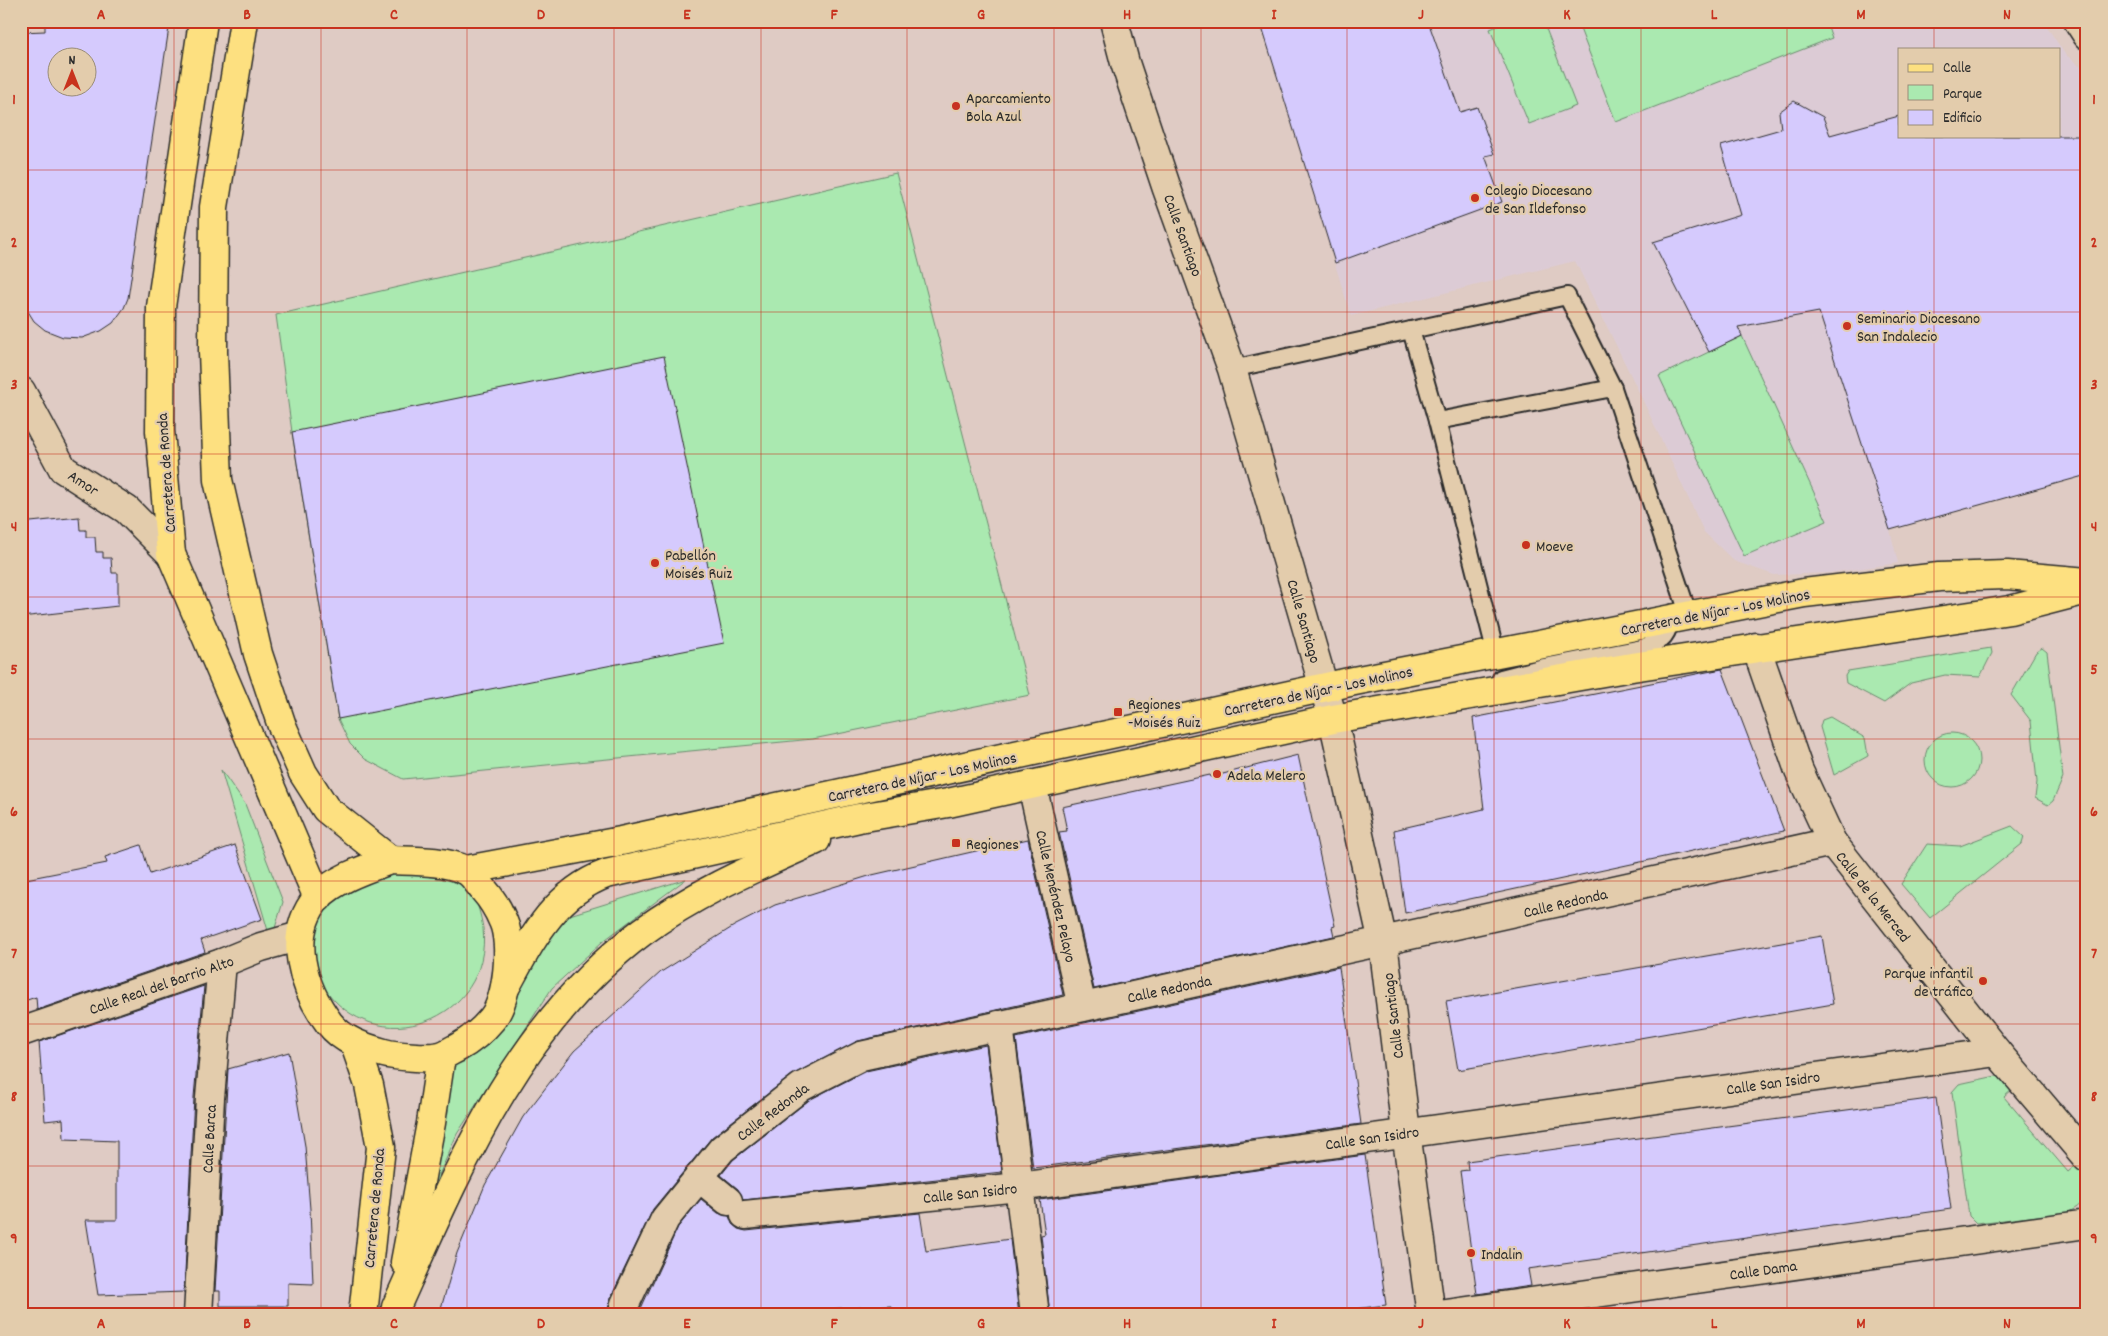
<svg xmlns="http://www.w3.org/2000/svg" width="2108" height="1336" viewBox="0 0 2108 1336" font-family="Dekko,sans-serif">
<rect width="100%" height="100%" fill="#dfcbc4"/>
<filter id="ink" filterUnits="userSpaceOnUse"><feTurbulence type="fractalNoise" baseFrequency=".02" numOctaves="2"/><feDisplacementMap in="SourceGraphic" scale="10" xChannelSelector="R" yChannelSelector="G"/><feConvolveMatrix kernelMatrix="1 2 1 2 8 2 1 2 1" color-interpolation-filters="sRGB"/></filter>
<g filter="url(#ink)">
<path fill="#dccbd5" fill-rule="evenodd" d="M 1260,21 L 2043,21 L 2065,54 L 2087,72 L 2087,473 L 1890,530 L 1898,563 L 1828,573 L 1774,575 L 1734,561 L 1704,532 L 1639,392 L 1575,261 L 1351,316 ZM 1899,49 L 2059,49 L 2059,136 L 1899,136 Z"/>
<g fill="#aae9b0" stroke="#6a8a6e">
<polygon points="1510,21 1543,21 1576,106 1529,124 1490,29"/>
<polygon points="1577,21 1826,21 1832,38 1616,122"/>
<polygon points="896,173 1030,695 813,739 403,779 365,759 350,744 338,719 292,432 276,315"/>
<polygon points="1742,336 1827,521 1744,556 1659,376"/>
<polygon points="1991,648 1992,653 1980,677 1945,675 1911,683 1884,703 1846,683 1845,676 1848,671"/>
<polygon points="2042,648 2047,652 2063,778 2053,801 2048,805 2035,798 2037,782 2031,721 2011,695 2036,652"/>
<polygon points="1830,717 1865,738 1868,756 1834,775 1820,727 1822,720"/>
<circle cx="1952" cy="760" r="27"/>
<polygon points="221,770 245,804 283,902 271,941"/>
<polygon points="2012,826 2024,837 2022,844 1930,918 1901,884 1927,844 1960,846"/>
<path d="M 423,855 C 433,863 462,881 469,889 C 477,899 481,916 483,928 C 493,1021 374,1064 323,986 C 321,982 317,978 316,973 C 313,966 309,923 311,916 C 314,908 318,900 322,892 Z"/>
<polygon points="686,879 602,942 552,988 457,1134 411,1239 425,1056 490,1020 518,931"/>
<path d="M 1996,1076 L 2006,1080 L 2014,1088 L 2004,1097 L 2068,1172 L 2076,1165 C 2095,1183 2090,1204 2066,1213 L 1976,1223 L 1969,1216 L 1952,1092 L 1959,1084 Z"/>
</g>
<g fill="#d5cafd" stroke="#2b2b2b" fill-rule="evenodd">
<path d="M 45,21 L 170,21 L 128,298 L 124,308 L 113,323 L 101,331 L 82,338 L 63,337 L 45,330 L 34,321 L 21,300 L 21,32 L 45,31 ZM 58,58 L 88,58 L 88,88 L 58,88 Z"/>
<polygon points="1260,21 1428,21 1460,112 1477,107 1494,154 1485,156 1502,202 1335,263"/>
<polygon points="1794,101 1823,117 1830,135 1899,116 1899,136 2080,136 2087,155 2087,475 1890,530 1819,312 1738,327 1742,336 1709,352 1653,242 1741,215 1721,146 1781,129 1779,112"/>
<polygon points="664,356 724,643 338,719 292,432"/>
<polygon points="79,517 80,530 86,530 86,537 95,537 96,552 103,552 103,558 111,558 112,573 118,573 118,606 21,617 21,523"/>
<polygon points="1722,669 1784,831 1405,913 1394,830 1484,809 1473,718"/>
<polygon points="1298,755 1335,926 1332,927 1334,936 1094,989 1059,832 1067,831 1062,807 1210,775 1211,777"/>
<polygon points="1028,839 1063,995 858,1041 792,1075 712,1137 653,1209 611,1297 607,1315 439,1315 457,1253 485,1185 523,1117 574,1051 661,972 734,926 775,905 872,875"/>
<polygon points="141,845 150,874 235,845 262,919 201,940 205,952 37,1010 36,997 21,1002 21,880 107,863 105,857"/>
<polygon points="1822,936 1833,1004 1458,1070 1446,1001"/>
<polygon points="1339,967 1361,1124 1033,1168 1016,1038"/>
<polygon points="204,986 194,1097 184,1292 98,1295 86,1220 117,1220 117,1141 64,1139 63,1119 45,1121 39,1042"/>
<polygon points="986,1045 1002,1172 743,1200 738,1189 721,1175 733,1160 809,1100 866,1071"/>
<polygon points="289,1052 305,1146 310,1209 313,1284 288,1283 288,1306 220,1306 220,1291 215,1291 228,1069"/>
<polygon points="1936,1098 1951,1209 1528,1269 1531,1286 1477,1294 1460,1171 1468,1170 1467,1161"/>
<polygon points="1365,1155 1386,1305 1306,1315 1050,1315 1041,1235 1045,1234 1040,1200"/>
<polygon points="701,1199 718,1213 729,1216 732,1224 738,1229 746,1231 920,1213 926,1251 1010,1239 1019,1315 892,1315 891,1306 823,1309 824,1315 638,1315 678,1227"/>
</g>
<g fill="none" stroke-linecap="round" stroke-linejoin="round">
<g stroke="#2b2b2b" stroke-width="20">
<g id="lane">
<polyline points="1411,330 1437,421 1496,654"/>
<polyline points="1232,369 1567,296 1613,388 1689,616"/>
<polyline points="1437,421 1613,388"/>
<path d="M 1501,678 L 1544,667 L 1642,648 C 1665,641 1667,635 1673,613"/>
</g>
</g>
<g stroke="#2b2b2b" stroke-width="31">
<g id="street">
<polyline points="21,391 63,469 127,510 171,554"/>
<polyline points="1032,785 1082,1007"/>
<polyline points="999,1025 1035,1315"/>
<polyline points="699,1177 728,1201"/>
<polyline points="745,1215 1019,1187 1997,1052"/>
<polyline points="198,1315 210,1098 222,963"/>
<polyline points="622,1315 625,1304 665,1219 722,1149 801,1087 861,1056 1832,842"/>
<polyline points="1439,1315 2087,1224"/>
</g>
</g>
<g stroke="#2b2b2b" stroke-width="31">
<g id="secondary">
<polyline points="1114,21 1125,63 1167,189 1232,369 1333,719 1383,942 1406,1132 1431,1315"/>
<polyline points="2078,21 2087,35"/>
<polyline points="1756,647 1799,771 1832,842 1997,1052 2087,1158"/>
<polyline points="21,1032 222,963 261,947 300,936"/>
</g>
</g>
<g stroke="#2b2b2b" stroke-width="31">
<g id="primary">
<polyline points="203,21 161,307 160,431 171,554 318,898"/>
<polyline points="244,21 214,207 213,352 218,480 258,654 282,726 303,773 326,809 390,860"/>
<path d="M 390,860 C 414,861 444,860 465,870 C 472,873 478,883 483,889 C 491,898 498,909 503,921 C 513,943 508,1000 492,1019 C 483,1030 470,1041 457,1048 C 452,1050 446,1055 440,1056 C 430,1059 394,1056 384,1053 C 363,1047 343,1041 329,1023 C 303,988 286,936 317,898 C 334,879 368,868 390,860 Z"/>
<polyline points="466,870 621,841 1354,681 1804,593 1939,577 2007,575 2087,582"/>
<path d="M 505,988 C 531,941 553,894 606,874 L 859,818 L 948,803 L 1333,719 L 1632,667 L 2010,610 L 2087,590"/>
<polyline points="355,1045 369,1085 381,1147 363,1315"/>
<polyline points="405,1262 431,1123 441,1056"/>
<path d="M 396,1307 C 458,1169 517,1025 642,932 C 695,893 756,867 816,840"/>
</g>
</g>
<use href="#lane" stroke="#e3ccac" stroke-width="16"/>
<use href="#street" stroke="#e3ccac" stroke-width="28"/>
<use href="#secondary" stroke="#e3ccac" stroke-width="28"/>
<use href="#primary" stroke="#fde080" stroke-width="28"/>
</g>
</g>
<path fill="none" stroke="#c8321e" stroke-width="1" stroke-opacity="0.55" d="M 174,21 L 174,1315M 321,21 L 321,1315M 467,21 L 467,1315M 614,21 L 614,1315M 761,21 L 761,1315M 907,21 L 907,1315M 1054,21 L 1054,1315M 1201,21 L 1201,1315M 1347,21 L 1347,1315M 1494,21 L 1494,1315M 1641,21 L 1641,1315M 1787,21 L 1787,1315M 1934,21 L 1934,49M 1934,136 L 1934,1315M 21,170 L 2087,170M 21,312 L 2087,312M 21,454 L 2087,454M 21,597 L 2087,597M 21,739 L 2087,739M 21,881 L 2087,881M 21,1024 L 2087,1024M 21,1166 L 2087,1166"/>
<g fill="#c8321e" stroke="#e3ccac" stroke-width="2">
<circle cx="956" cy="106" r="5"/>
<circle cx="1475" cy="198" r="5"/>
<circle cx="1847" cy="326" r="5"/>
<circle cx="1526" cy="545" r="5"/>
<circle cx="655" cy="563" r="5"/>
<rect x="1113" y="707" width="10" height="10" rx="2.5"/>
<circle cx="1217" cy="774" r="5"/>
<rect x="951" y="838" width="10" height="10" rx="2.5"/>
<circle cx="1983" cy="981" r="5"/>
<circle cx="1471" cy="1253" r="5"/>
</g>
<g text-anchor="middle" stroke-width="4.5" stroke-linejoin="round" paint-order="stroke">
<g font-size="16" fill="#2b2b2b" stroke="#e3ccac" text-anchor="start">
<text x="966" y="103">Aparcamiento<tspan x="966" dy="18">Bola Azul</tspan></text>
<text x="1485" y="195">Colegio Diocesano<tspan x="1485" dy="18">de San Ildefonso</tspan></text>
<text x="1857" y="323">Seminario Diocesano<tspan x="1857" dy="18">San Indalecio</tspan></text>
<text x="1536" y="551">Moeve</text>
<text x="665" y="560">Pabellón<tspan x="665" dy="18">Moisés Ruiz</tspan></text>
<text x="1128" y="709">Regiones<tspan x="1128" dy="18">-Moisés Ruiz</tspan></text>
<text x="1227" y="780">Adela Melero</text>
<text x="966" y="849">Regiones</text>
<text x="1973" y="978" text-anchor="end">Parque infantil<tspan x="1973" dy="18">de tráfico</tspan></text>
<text x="1481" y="1259">Indalin</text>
</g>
<g font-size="16" fill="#2b2b2b" stroke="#e3ccac">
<text transform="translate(1184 235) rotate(70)" y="6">Calle Santiago</text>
<text transform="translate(165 473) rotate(-94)" y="6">Carretera de Ronda</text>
<text transform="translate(84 482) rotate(33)" y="6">Amor</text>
<text transform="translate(1715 611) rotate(-11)" y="6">Carretera de Níjar - Los Molinos</text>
<text transform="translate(1305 621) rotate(74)" y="6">Calle Santiago</text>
<text transform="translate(1318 690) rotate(-12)" y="6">Carretera de Níjar - Los Molinos</text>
<text transform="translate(922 776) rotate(-12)" y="6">Carretera de Níjar - Los Molinos</text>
<text transform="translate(1057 896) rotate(77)" y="6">Calle Menéndez Pelayo</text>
<text transform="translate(1874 896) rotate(52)" y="6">Calle de la Merced</text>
<text transform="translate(1565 902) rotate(-13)" y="6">Calle Redonda</text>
<text transform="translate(161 984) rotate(-19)" y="6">Calle Real del Barrio Alto</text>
<text transform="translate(1169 988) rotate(-12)" y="6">Calle Redonda</text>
<text transform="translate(1392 1016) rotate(-97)" y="6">Calle Santiago</text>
<text transform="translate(1773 1082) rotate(-8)" y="6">Calle San Isidro</text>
<text transform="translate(772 1111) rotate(-37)" y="6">Calle Redonda</text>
<text transform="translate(1372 1137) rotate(-8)" y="6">Calle San Isidro</text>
<text transform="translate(208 1139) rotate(-87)" y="6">Calle Barca</text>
<text transform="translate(970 1192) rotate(-6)" y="6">Calle San Isidro</text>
<text transform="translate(373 1208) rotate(-85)" y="6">Carretera de Ronda</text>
<text transform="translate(1763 1269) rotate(-8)" y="6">Calle Dama</text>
</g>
</g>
<rect width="2108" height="1336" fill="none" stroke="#e3ccac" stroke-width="55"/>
<rect x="1898" y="48" width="162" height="90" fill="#e3ccac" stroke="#998c78"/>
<rect x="1908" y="64" width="25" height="8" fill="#fde080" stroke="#998c78"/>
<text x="1943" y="72" font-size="15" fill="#2b2b2b">Calle</text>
<rect x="1908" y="85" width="25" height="15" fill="#aae9b0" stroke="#998c78"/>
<text x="1943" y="98" font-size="15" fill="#2b2b2b">Parque</text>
<rect x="1908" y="110" width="25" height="15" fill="#d5cafd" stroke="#998c78"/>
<text x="1943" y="122" font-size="15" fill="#2b2b2b">Edificio</text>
<g transform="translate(72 72)"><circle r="24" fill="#e3ccac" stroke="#998c78"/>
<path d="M0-4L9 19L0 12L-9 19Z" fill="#c8321e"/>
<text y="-8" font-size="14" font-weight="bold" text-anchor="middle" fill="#2b2b2b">N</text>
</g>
<rect x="28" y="28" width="2052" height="1280" fill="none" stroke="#c8321e" stroke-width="2"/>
<g font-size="16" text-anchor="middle" font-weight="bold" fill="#c8321e">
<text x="101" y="19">A</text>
<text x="247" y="19">B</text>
<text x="394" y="19">C</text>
<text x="541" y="19">D</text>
<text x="687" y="19">E</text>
<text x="834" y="19">F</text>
<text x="981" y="19">G</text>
<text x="1127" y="19">H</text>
<text x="1274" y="19">I</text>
<text x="1421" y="19">J</text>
<text x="1567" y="19">K</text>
<text x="1714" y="19">L</text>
<text x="1861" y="19">M</text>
<text x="2007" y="19">N</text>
<text x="14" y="104">1</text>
<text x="2094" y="104">1</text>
<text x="14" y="247">2</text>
<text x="2094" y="247">2</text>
<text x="14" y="389">3</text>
<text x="2094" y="389">3</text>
<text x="14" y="531">4</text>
<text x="2094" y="531">4</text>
<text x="14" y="674">5</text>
<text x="2094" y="674">5</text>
<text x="14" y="816">6</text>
<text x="2094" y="816">6</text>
<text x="14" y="958">7</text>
<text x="2094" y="958">7</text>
<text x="14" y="1101">8</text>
<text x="2094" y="1101">8</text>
<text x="14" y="1243">9</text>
<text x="2094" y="1243">9</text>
<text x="101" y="1328">A</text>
<text x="247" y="1328">B</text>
<text x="394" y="1328">C</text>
<text x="541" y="1328">D</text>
<text x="687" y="1328">E</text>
<text x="834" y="1328">F</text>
<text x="981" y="1328">G</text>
<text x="1127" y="1328">H</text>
<text x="1274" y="1328">I</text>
<text x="1421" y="1328">J</text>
<text x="1567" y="1328">K</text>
<text x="1714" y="1328">L</text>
<text x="1861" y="1328">M</text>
<text x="2007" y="1328">N</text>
</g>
</svg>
